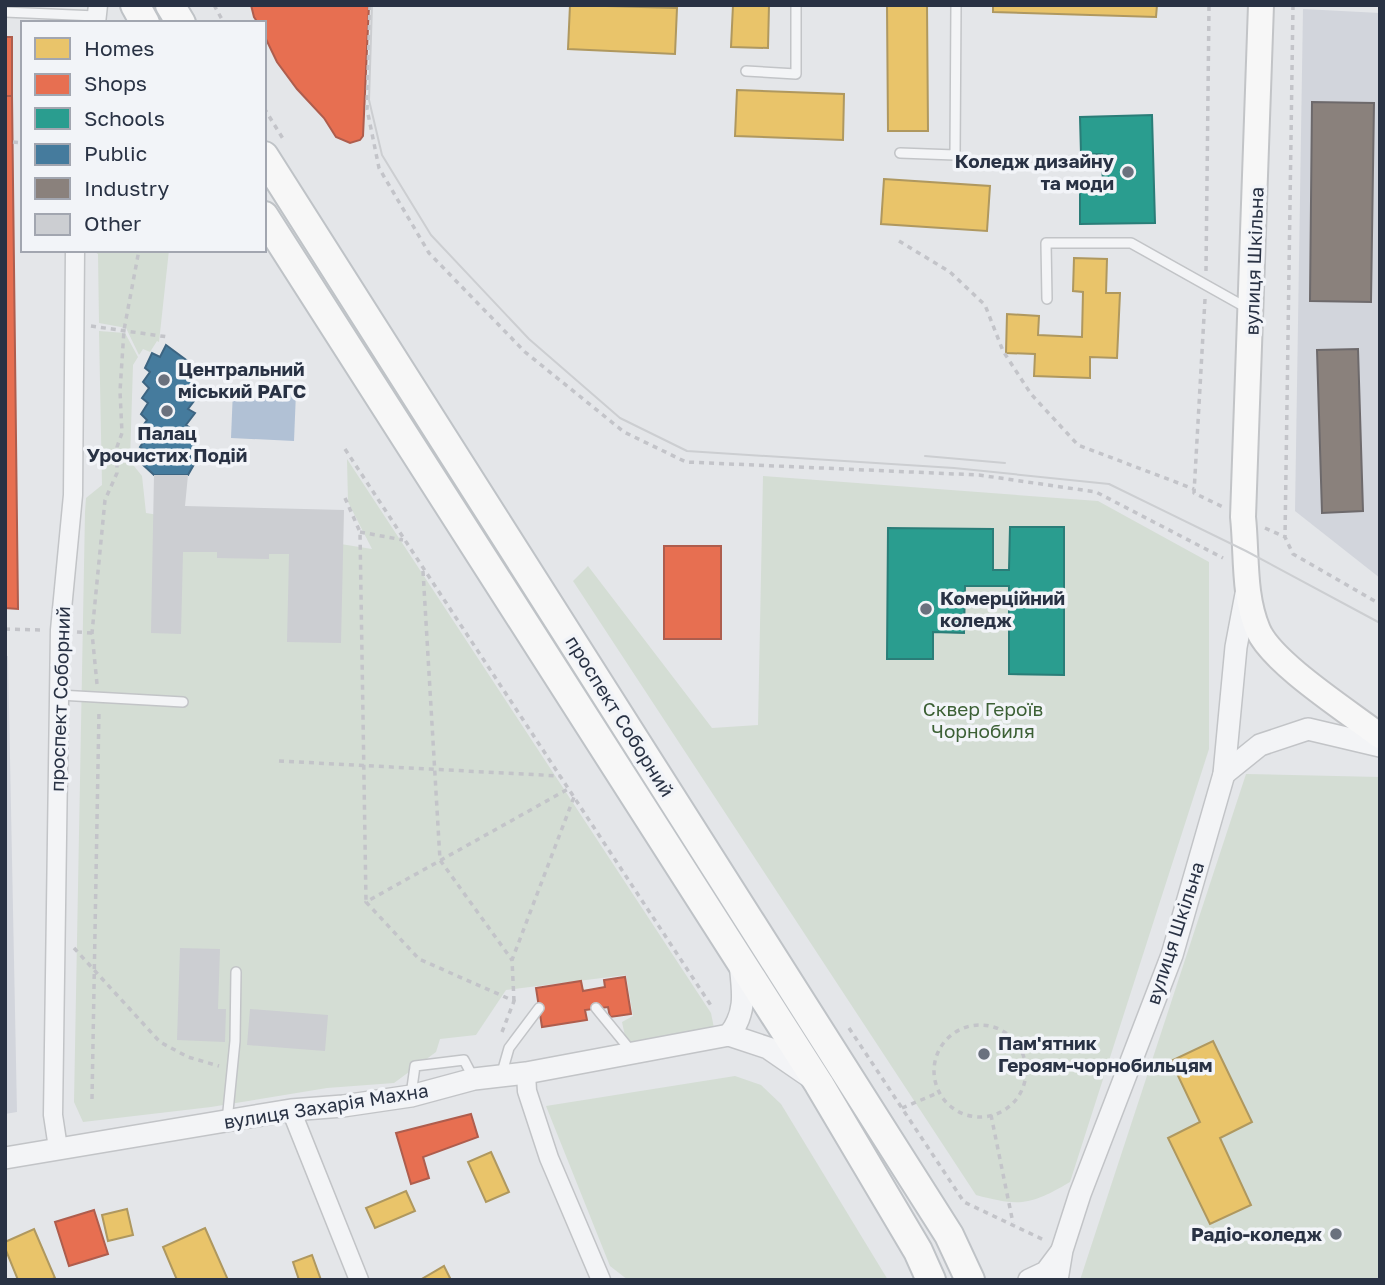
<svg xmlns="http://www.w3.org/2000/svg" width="1385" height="1285" viewBox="0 0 1385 1285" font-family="'Golos Text',sans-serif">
<rect width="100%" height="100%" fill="#e4e6e9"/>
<g fill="#d2d5dc">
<polygon points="1303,9 1380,13 1380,578 1295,511"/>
<polygon points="5,656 8,656 17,1112 5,1114"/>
</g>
<g fill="#d4ddd4">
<polygon points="92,250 169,250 159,342 157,341 150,352 143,349 139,355 126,328 99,323 98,254"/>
<polygon points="99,331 125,333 138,357 133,365 130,461 142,476 146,513 372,549 348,502 347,459 711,1013 714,1028 645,1043 631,1042 625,1036 622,1022 633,1016 626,975 506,990 476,1035 440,1039 436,1052 394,1083 327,1088 211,1107 83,1122 74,1102 85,512 86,498 102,485"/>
<path d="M 763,476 L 1098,501 L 1209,562 L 1209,749 L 1070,1182 C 1031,1205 1020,1207 976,1195 L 573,581 L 588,566 L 712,728 L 758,725 Z"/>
<polygon points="1246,774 1380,777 1380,1280 1080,1280"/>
<polygon points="735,1076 761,1085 781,1104 888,1280 628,1280 610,1266 546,1106"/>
</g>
<polygon fill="#b1c1d5" points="233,390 296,392 294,441 231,438"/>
<g fill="#e9c46a" stroke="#af985f" stroke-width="2">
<polygon points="570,5 677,8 675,54 568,49"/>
<polygon points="733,5 769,5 768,48 731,47"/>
<polygon points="887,5 927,5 928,131 888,131"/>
<polygon points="993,5 1157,5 1156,17 993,12"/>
<polygon points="737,90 844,94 843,140 735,136"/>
<polygon points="884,179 990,186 987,231 881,224"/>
<polygon points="1074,258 1107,259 1106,293 1120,293 1117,358 1090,357 1090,378 1034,376 1035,354 1006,353 1007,314 1039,316 1038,335 1082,337 1083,292 1073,291"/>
<polygon points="1213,1041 1252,1122 1220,1138 1251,1205 1210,1224 1168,1138 1200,1122 1171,1061"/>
<polygon points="491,1152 509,1192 486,1202 468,1162"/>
<polygon points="406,1191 415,1211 375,1228 366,1208"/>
<polygon points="127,1209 133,1235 108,1241 102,1215"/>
<polygon points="205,1228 228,1280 177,1280 163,1247"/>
<polygon points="34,1229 55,1278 50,1280 18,1280 5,1248 5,1242"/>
<polygon points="312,1255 321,1280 299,1280 293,1262"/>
<polygon points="444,1266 451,1280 420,1280"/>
</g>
<g fill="#e76f51" stroke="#ae5d4d" stroke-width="2">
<polygon points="251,5 369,5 363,136 360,140 350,143 336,137 324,118 297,89 277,62 264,35 264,23 258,23 254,17"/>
<rect x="5" y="37" width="7" height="59"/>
<polygon points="5,96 12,96 18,609 5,608"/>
<rect x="664" y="546" width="57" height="93"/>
<polygon points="625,977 631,1014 610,1017 608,1007 585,1010 587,1020 542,1027 536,988 581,981 583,991 605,987 604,980"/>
<polygon points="471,1114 478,1137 423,1157 429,1178 411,1184 396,1133"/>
<polygon points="94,1210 108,1254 69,1266 55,1222"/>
</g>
<g fill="#2a9d8f" stroke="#2a7d78" stroke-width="2">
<polygon points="1152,115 1155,223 1080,224 1080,190 1103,190 1102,154 1081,154 1080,117"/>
<polygon points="1010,527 1064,527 1064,675 1009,674 1009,586 965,586 964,633 933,632 933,659 887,659 888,528 993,529 993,570 1009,570"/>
</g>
<polygon fill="#457b9d" stroke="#3d6582" stroke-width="2" points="166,345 197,368 189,379 195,384 189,393 197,397 188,409 195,413 186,425 193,430 187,438 195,444 188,454 196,461 188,475 154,475 140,462 147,452 140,447 148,435 140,430 147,420 141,414 148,403 142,398 149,388 143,382 150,372 145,368 152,353 160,357"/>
<g fill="#8a817c" stroke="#6d696b" stroke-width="2">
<polygon points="1312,102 1374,103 1371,302 1310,301"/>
<polygon points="1358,349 1363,511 1322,513 1317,350"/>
</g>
<g fill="#ccced2">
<polygon points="154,475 188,475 185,506 344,510 341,643 287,642 289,554 269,554 269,559 217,558 217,552 183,552 181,634 151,633"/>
<polygon points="180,948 220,949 218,1009 226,1009 225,1042 177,1040"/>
<polygon points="250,1009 328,1015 325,1051 247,1045"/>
</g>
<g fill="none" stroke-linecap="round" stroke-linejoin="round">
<g stroke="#c2c4c7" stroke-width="12">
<g id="service">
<polyline points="5,12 96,16"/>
<polyline points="746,71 796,74 796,5"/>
<polyline points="900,153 955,155 956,5"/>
<polyline points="1047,299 1046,243 1131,243 1247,308"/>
<polyline points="59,695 183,702"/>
<polyline points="596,1008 632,1052"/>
<polyline points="501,1076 509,1048 539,1008"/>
<polyline points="411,1095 415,1066 464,1060 474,1079"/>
<polyline points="227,1121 235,1041 236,972"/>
</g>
</g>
<g stroke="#c2c4c7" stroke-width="21">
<g id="minor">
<polyline points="96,23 98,5"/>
<polyline points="526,1073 527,1091 549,1158 601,1280"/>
<polyline points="291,1110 359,1280"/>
<polyline points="58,1148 53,1115 60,630 73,495 75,250"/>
</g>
</g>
<g stroke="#c2c4c7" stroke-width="24">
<g id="tertiary">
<polyline points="1224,774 1260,745 1308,729 1380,746"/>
<path d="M 729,1035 C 747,1013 743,991 740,964"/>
<polyline points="5,1158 291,1110 343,1106 411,1096 474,1079 526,1073 729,1035 768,1048 810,1077"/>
<polyline points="1029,1280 1046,1272 1061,1252"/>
<polyline points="1057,1280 1062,1250 1080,1194 1172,955 1224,774 1236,647 1246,594"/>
</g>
</g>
<g stroke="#c2c4c7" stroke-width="28">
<path id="secondary" d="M 1261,5 L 1243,517 C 1247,554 1243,595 1258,630 C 1272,663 1349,712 1380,736"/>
</g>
<g stroke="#bfc3c7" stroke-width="32">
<g id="primary">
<polyline points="135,5 145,23"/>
<polyline points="170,5 181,23"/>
<polyline points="264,156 949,1235 970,1280"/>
<polyline points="264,216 819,1084 918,1251 931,1280"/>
</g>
</g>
<g stroke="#c3c4c9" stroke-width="3.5" stroke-dasharray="5 5" stroke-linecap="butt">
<polyline points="214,5 224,23"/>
<polyline points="370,5 367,109 379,168 429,253 525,352 624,432 686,462 979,475 1096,492 1223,558"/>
<polyline points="1293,5 1285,537 1293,554 1380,604"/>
<polyline points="264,108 285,142"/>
<polyline points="13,142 23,143"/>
<polyline points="899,241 950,272 985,305 1003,351 1031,394 1078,445 1194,489"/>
<polyline points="1206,271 1209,5"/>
<polyline points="1205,299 1194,493 1223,507"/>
<polyline points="91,326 168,337"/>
<polyline points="345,449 712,1007"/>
<polyline points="345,498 360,532 366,902"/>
<polyline points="1265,528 1285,537"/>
<polyline points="360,532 403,540"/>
<polyline points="423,571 440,860 512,960"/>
<polyline points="5,629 42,630"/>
<polyline points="77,632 92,633"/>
<polyline points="97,684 92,633 105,500 117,473 117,447 122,433 120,391 124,330 139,250"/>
<polyline points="279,761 560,776"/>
<polyline points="74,948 160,1042 188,1057 219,1066"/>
<polyline points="514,1001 512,960 574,797"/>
<circle cx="980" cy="1071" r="46"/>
<polyline points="849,1028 964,1202 1044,1240"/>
<polyline points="502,1032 514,1001 419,959 366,902 568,789"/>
<polyline points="92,1099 99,710"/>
<polyline points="902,1108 940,1092"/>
<polyline points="991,1115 1013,1223"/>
</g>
<use href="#service" stroke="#f3f4f6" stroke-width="9"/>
<use href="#minor" stroke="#f3f4f6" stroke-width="18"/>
<use href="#tertiary" stroke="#f3f4f6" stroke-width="21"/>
<use href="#secondary" stroke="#f7f7f7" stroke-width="24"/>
<use href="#primary" stroke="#f7f7f7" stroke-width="28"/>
<g stroke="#ccced1" stroke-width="2">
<polyline points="372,5 369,100 382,155 431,235 529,339 620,418 687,451 954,468 1109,484 1246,551 1380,623"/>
<polyline points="925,456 1005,463"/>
</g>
</g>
<g fill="#6a717e" stroke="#f2f4f8" stroke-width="2.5">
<circle cx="1128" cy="172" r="7"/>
<circle cx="164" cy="380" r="7"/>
<circle cx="167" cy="411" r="7"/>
<circle cx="926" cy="609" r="7"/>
<circle cx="984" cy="1054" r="7"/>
<circle cx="1336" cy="1234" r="7"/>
</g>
<g text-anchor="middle" stroke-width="7" stroke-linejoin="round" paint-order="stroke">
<g font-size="19" font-weight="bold" fill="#293244" stroke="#f2f4f8" text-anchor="start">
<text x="1114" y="168" text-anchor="end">Коледж дизайну<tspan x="1114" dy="22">та моди</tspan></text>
<text x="178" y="376">Центральний<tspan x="178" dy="22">міський РАГС</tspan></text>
<text x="167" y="440" text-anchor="middle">Палац<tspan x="167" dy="22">Урочистих Подій</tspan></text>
<text x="940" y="605">Комерційний<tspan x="940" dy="22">коледж</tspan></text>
<text x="998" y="1050">Пам'ятник<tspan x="998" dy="22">Героям-чорнобильцям</tspan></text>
<text x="1322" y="1241" text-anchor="end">Радіо-коледж</text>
</g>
<g font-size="19" fill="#293244" stroke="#f2f4f8">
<text transform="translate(1254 261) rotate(-88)" y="7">вулиця Шкільна</text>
<text transform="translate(60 699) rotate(-88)" y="7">проспект Соборний</text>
<text transform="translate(620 716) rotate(58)" y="7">проспект Соборний</text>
<text transform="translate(1175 933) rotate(-72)" y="7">вулиця Шкільна</text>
<text transform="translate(326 1106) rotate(-9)" y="7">вулиця Захарія Махна</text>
</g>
<g font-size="19" fill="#3c6035" stroke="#f2f4f8">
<text x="983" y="716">Сквер Героїв<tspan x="983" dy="22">Чорнобиля</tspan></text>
</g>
</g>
<rect width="1385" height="1285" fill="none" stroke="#293244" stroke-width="14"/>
<rect x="21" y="21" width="245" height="231" fill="#f2f4f8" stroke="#a2a6b0" stroke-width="2"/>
<rect x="35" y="38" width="35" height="21" fill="#e9c46a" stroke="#a2a6b0" stroke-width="2"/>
<text x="84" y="56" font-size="21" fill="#293244">Homes</text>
<rect x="35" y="74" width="35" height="21" fill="#e76f51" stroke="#a2a6b0" stroke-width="2"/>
<text x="84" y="91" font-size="21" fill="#293244">Shops</text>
<rect x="35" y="108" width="35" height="21" fill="#2a9d8f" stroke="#a2a6b0" stroke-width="2"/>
<text x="84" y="126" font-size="21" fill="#293244">Schools</text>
<rect x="35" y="144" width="35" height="21" fill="#457b9d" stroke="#a2a6b0" stroke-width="2"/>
<text x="84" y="161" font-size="21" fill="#293244">Public</text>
<rect x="35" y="178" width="35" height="21" fill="#8a817c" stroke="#a2a6b0" stroke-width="2"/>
<text x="84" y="196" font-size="21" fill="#293244">Industry</text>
<rect x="35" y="214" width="35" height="21" fill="#ccced2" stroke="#a2a6b0" stroke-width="2"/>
<text x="84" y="231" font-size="21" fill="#293244">Other</text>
</svg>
